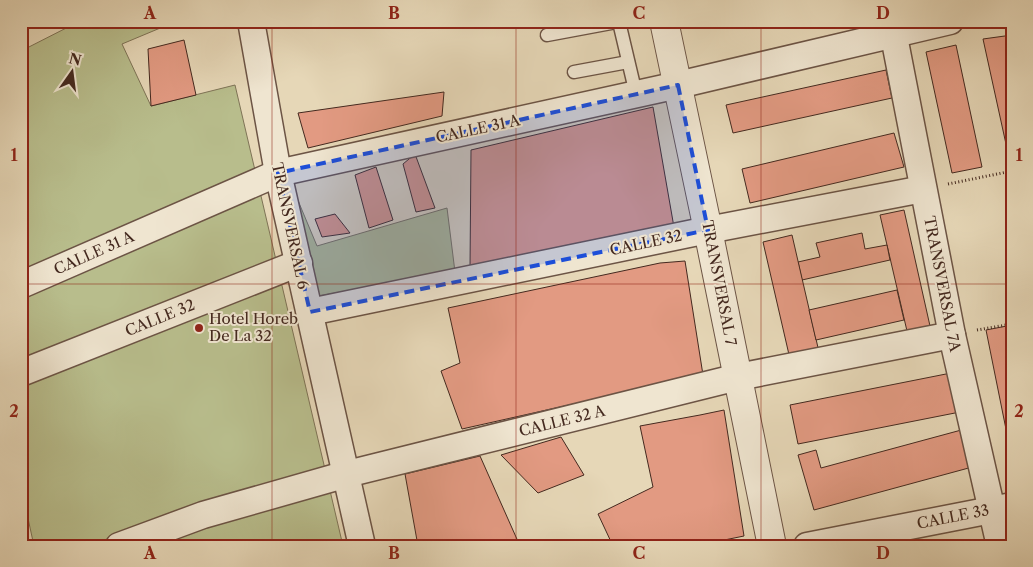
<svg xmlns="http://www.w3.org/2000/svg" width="1033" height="567" viewBox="0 0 1033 567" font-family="'Libre Caslon Text',serif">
<rect width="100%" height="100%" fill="#e6d7b7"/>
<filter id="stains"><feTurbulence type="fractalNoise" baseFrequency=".004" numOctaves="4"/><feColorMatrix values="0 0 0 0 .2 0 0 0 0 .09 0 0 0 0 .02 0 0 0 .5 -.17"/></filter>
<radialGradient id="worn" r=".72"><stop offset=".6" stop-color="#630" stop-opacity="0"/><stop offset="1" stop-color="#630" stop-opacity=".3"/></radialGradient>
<g fill="#b8bd8c" stroke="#7e7356">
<polygon points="80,21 177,21 122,44 151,106 235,85 343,546 34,546 21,486 21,51"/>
<polygon points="289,179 317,246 447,208 455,272 318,296"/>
</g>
<g fill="#e29a82" stroke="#44291f">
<polygon points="1012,35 1012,167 1011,167 983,39"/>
<polygon points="184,40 196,95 151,106 148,49"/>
<polygon points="956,45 982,167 952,173 926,52"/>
<polygon points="886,70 892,98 733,133 726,105"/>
<polygon points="444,92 442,116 308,148 298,113"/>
<polygon points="653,107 675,233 470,269 471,150"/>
<polygon points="894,133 904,167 750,203 742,169"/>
<polygon points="415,154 435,208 416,212 403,164"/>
<polygon points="376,167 393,220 369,228 355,175"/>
<polygon points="904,210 930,326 907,331 880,215"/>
<polygon points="335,214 350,233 322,237 315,219"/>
<polygon points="862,233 865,249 887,245 890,260 802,280 798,262 820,257 816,243"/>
<polygon points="792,235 819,352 790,359 763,242"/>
<polygon points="685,261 703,375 462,429 441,371 460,363 448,308 660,263"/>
<polygon points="897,290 904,320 816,340 809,310"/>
<polygon points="1012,325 1012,459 986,330"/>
<polygon points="951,373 960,412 798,444 790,405"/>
<polygon points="724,410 744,536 695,546 613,546 598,514 653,487 640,426 700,415"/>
<polygon points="965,429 976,466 814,510 798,455 816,450 821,468"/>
<polygon points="561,437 584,475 538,493 501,455"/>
<polygon points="480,456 520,546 418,546 405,474"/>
<polygon points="988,540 990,546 961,546"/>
</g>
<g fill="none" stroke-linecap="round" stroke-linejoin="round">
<g stroke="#6c5445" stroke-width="15">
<g id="service">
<polyline points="619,22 636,94"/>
<polyline points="547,35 622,21"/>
<polyline points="574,72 628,62"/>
</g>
</g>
<g stroke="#6c5445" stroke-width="29">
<g id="minor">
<polyline points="251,21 278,173 362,546"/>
<polyline points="891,21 952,335 1000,546"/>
<polyline points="21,285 278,173 678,85 950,21"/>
<polyline points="310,312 708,230 923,189"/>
<polyline points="21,373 299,263"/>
<polyline points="119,546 203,515 347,474 738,377 952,335"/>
<polyline points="807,546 1012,506"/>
</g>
</g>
<g stroke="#6c5445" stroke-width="30">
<polyline id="tertiary" points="664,21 708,230 772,546"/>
</g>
<g stroke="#44291f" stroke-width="3" stroke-dasharray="1 2.5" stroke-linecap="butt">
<polyline points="948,184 1012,171"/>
<polyline points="977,330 1012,324"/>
</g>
<use href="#service" stroke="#efe5d0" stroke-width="12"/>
<use href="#minor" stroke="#efe5d0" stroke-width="26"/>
<use href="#tertiary" stroke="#efe5d0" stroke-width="28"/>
</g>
<path fill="#1d4ed8" fill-opacity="0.2" stroke="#1d4ed8" stroke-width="4" stroke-dasharray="10 6" stroke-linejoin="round" d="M 678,85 L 708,230 L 310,312 L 278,173 Z"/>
<path fill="none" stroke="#8f2418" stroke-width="1" stroke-opacity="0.55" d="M 272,21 L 272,546M 516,21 L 516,546M 761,21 L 761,546M 21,284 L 1012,284"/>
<circle fill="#8f2418" stroke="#efe5d0" stroke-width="2" cx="199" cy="328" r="5"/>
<g text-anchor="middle" stroke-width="4" stroke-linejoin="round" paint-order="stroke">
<g font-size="15" fill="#44291f" stroke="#efe5d0">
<text transform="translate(478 129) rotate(-12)" y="5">CALLE 31 A</text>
<text transform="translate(290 226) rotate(78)" y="5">TRANSVERSAL 6</text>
<text transform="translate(646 243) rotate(-12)" y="5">CALLE 32</text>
<text transform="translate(94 253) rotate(-24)" y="5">CALLE 31 A</text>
<text transform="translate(719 283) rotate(79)" y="5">TRANSVERSAL 7</text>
<text transform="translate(942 284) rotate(79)" y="5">TRANSVERSAL 7A</text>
<text transform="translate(160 318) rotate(-22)" y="5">CALLE 32</text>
<text transform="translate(562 421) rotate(-14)" y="5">CALLE 32 A</text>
<text transform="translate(953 517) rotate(-11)" y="5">CALLE 33</text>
</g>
<g font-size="15" fill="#44291f" stroke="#efe5d0" text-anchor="start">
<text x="209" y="324">Hotel Horeb<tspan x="209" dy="17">De La 32</tspan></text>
</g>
</g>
<rect width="1033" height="567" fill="none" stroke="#e6d7b7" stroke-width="55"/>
<g transform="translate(72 72) rotate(14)" stroke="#efe5d0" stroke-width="4" paint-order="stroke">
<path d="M0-4L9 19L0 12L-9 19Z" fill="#44291f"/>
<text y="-8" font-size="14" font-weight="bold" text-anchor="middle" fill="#44291f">N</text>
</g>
<rect x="28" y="28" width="978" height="512" fill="none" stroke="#8f2418" stroke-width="2"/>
<g font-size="16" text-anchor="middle" font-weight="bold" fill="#8f2418">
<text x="150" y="19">A</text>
<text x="394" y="19">B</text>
<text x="639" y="19">C</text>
<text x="883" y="19">D</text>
<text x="14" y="161">1</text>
<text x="1019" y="161">1</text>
<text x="14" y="417">2</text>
<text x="1019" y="417">2</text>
<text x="150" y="559">A</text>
<text x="394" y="559">B</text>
<text x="639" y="559">C</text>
<text x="883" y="559">D</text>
</g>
<rect width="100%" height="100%" filter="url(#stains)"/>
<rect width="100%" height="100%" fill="url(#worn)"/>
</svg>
